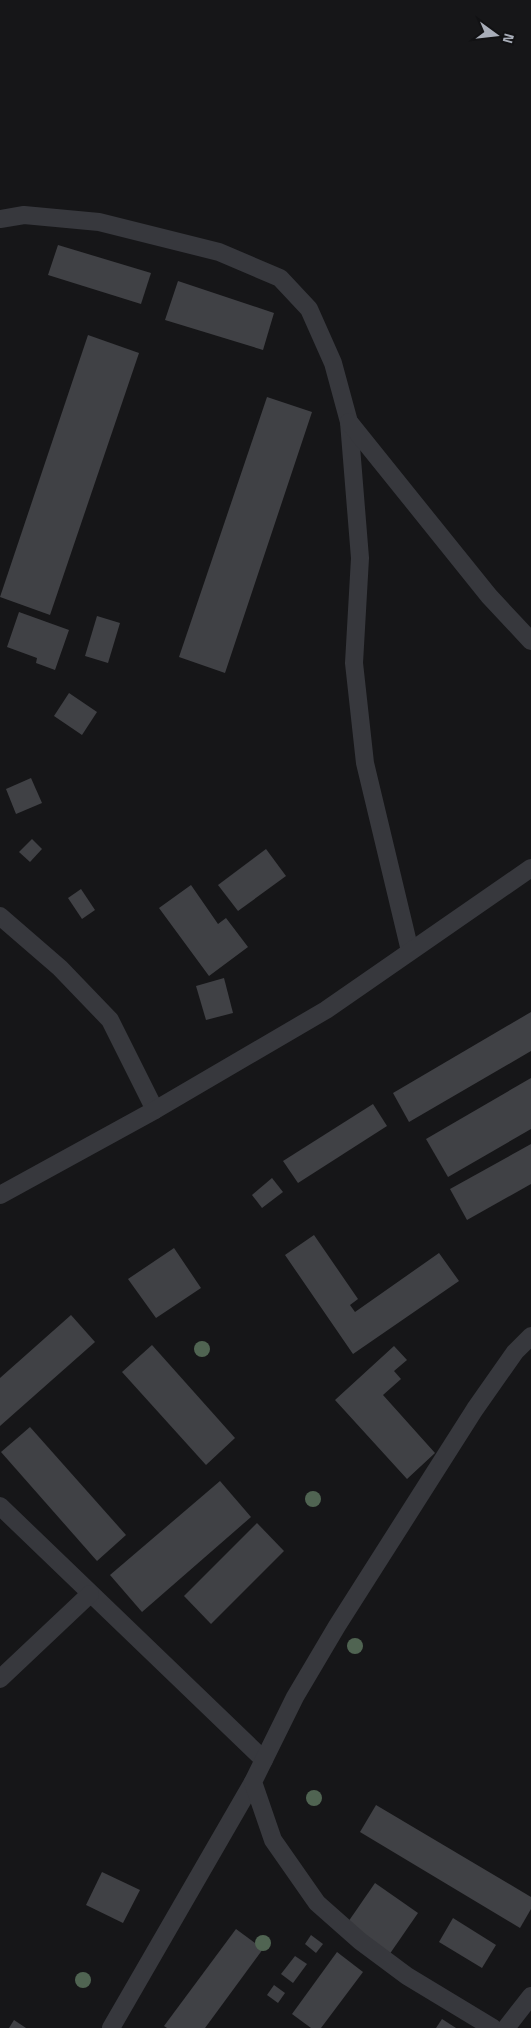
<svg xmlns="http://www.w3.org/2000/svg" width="531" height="2028" viewBox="0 0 531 2028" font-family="'Titillium Web',sans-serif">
<rect width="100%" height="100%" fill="#161618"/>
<g fill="#404145">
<polygon points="58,245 151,273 141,304 48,275"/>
<polygon points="178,281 274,313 263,350 165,320"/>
<polygon points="88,335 139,353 50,615 0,597"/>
<polygon points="267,397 312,412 225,673 179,657"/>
<polygon points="19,612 69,630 55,670 36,663 37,658 7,647"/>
<polygon points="97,616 120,623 108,663 85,656"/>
<polygon points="69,693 97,712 82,735 54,716"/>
<polygon points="31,778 42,803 16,814 6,789"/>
<polygon points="32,839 42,849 30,862 19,852"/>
<polygon points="266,849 286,876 238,911 218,885"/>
<polygon points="191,885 218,924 226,918 248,947 209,976 159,908"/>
<polygon points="81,889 95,910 82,919 68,898"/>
<polygon points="224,978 233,1013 206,1020 196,986"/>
<polygon points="531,1012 531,1051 409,1122 393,1093"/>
<polygon points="531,1078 531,1129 448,1177 426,1139"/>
<polygon points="373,1104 387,1126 298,1183 283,1161"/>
<polygon points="531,1144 531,1184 467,1220 450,1189"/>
<polygon points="272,1178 283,1192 262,1208 252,1195"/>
<polygon points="314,1235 358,1299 350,1305 355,1312 439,1253 459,1281 353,1354 285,1255"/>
<polygon points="174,1248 201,1288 156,1318 128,1279"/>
<polygon points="71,1315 95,1342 0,1426 0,1378"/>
<polygon points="152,1345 235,1438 206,1465 122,1372"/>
<polygon points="394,1346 407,1360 394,1371 401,1379 383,1395 435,1453 407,1479 335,1400"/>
<polygon points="30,1427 126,1535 97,1561 1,1452"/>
<polygon points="220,1481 251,1517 142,1612 110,1575"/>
<polygon points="257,1523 284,1551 211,1624 184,1596"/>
<polygon points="376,1805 531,1897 531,1909 520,1928 360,1832"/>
<polygon points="102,1872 140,1890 123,1923 86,1905"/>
<polygon points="375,1883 418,1913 389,1955 346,1925"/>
<polygon points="453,1918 496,1945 482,1968 439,1942"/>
<polygon points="236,1929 263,1949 205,2028 167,2028 164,2026"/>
<polygon points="311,1935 323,1944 316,1953 305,1944"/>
<polygon points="337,1952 363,1972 321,2028 311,2028 292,2014"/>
<polygon points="295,1956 307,1964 293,1983 281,1974"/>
<polygon points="274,1985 285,1993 278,2003 267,1995"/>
<polygon points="442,2019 456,2028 436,2028"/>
<polygon points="14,2020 26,2028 9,2028"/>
</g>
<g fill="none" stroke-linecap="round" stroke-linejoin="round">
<g stroke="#37383d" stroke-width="18">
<polyline points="0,219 24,215 99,222 219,252 280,278 309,309 333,363 349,422 360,558 354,663 365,763 410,951"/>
<polyline points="349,422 489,596 531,641"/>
<polyline points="0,916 60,968 110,1020 155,1110"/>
<polyline points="0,1195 155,1110 326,1010 531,868"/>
<polyline points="0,1506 264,1760"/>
<polyline points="0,1679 90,1594"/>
<polyline points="111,2028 253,1782"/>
<polyline points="493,2028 407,1976 360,1941 317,1903 273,1840 253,1782 295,1697 337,1626 475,1409 515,1352 531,1336"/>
<polyline points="506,2028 531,1996"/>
</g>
</g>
<g fill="#506452">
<circle cx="202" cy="1349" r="8"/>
<circle cx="313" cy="1499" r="8"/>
<circle cx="355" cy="1646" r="8"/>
<circle cx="314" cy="1798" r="8"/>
<circle cx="263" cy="1943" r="8"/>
<circle cx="83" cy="1980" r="8"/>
</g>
<g transform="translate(496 35) rotate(105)" stroke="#111113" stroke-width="4" paint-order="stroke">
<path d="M0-4L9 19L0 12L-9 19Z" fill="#a8adb8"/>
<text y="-8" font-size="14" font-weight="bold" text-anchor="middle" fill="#a8adb8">N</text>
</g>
</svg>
